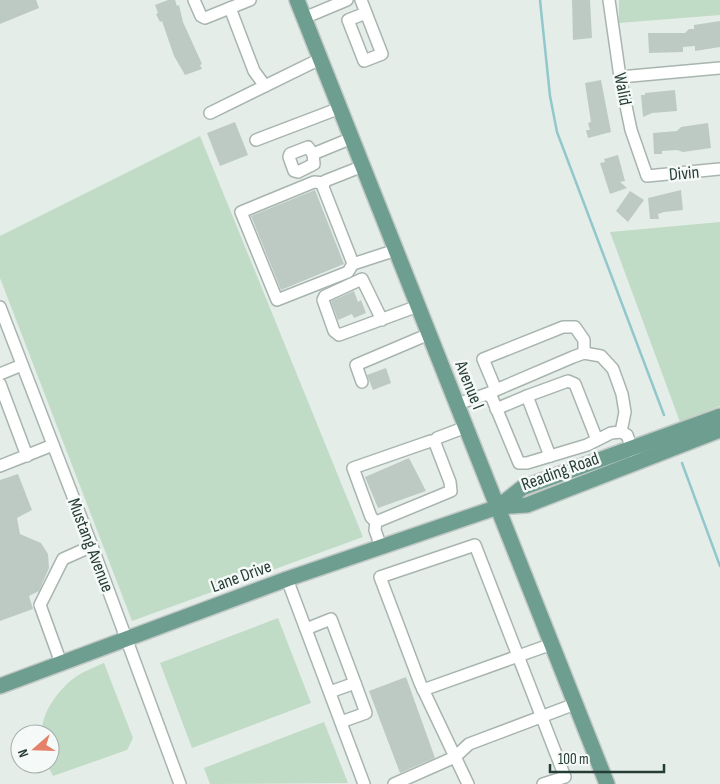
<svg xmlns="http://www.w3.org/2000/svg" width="720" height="784" viewBox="0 0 720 784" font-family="'Sofia Sans Condensed',sans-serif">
<rect width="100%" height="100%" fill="#e5ede9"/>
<g fill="#c0dcc6">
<polygon points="619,0 720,0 720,15 619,23"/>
<polygon points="200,136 363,537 132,621 0,278 0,236"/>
<polygon points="720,222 720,406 680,422 610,232"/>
<polygon points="278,618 311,703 192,748 160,663"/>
<path d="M 104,663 L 133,738 L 127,750 L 53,776 L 47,764 L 50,764 L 50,734 L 42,734 C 40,712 63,683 82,673 C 89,669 97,666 104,663 Z"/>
<polygon points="324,722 348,783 210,784 204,768"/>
</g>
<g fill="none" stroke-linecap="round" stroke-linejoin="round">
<g stroke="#92c7cc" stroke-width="2.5">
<polyline points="540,0 550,96 557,132 664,415"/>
<polyline points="682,463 720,566"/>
</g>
</g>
<g fill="#bdcac4">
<polygon points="0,0 36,0 39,8 0,24"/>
<polygon points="168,0 175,0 177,6 179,5 183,22 202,64 200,65 202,69 185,75 174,56 162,21 160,22 156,14 158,13 155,5"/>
<polygon points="572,0 590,0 592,38 573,40"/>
<polygon points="720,21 720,47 695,51 695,46 683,47 683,52 649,53 648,33 685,33 689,29 694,29 694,25"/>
<polygon points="601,80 611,132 588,138 586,130 590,130 588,123 591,122 585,83"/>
<polygon points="675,90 677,111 652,113 643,117 641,95 645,95 645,93"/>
<polygon points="235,122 248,155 220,166 207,133"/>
<polygon points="708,123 711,148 683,152 677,150 662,151 662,154 654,154 653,133 677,131 681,127"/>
<polygon points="618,155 625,181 620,182 627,188 610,194 600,163 605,162 604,159"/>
<polygon points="315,190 344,264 281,290 251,216"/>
<polygon points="681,190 683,210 664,212 658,214 659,219 650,219 648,198"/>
<polygon points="630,191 644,200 628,222 616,211"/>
<polygon points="354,291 358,302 361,300 366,313 354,318 352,314 338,320 331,301"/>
<polygon points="386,368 391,383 373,390 367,375"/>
<polygon points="409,458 426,491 378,508 365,477"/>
<polygon points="18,474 32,510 17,518 20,534 41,543 48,554 49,568 39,591 29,596 33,609 0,621 0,480"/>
<polygon points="406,677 435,758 400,773 369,691"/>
</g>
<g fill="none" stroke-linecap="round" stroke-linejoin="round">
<g stroke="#a8b5af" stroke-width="14">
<g id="minor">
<polyline points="194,0 201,16 205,18 250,0"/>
<polyline points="361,0 382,54 364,61 348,20 366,13"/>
<polyline points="609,0 620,77 631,130 647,176 720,169"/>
<polyline points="230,8 254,71 265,86"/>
<polyline points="304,18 347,0"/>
<polyline points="620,77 720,68"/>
<polyline points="210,113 320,59"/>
<polyline points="256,140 340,108"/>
<polyline points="313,154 308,147 290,154 289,157 294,171 298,172 314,164 313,154 352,138"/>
<polyline points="363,166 325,181 323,187 352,261 356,263 396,250"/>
<polyline points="324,183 314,182 241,212 277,300 348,272 354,262"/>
<polyline points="0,307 92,546 180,784"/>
<polyline points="382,320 362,279 325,296 323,300 334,331 339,335 418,306"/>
<polyline points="584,353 601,356 613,369 622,394 625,412 621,432"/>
<polyline points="0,374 22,365"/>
<polyline points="362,382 356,365 429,334"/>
<polyline points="0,384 27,456"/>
<polyline points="487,394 496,390 573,357 584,353 584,340 575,327 563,327 483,359 496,390"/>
<polyline points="527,396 568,381 575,384 597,440"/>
<polyline points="457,404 487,394 492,398 519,463 527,463 587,445 611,433 621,432 627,435 637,462"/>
<polyline points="496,409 527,396 550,456"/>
<polyline points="0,466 53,445"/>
<polyline points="376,522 371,517 353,468 422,444 431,441 435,443"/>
<polyline points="381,547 375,530 376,522 451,491 450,482 435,443 437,438 466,427"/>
<polyline points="287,579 364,784"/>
<polyline points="306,629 331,619 355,683 330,692"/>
<polyline points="61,663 40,605 63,559 92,546"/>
<polyline points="423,690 552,644"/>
<polyline points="341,722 366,713 355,683"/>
<polyline points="394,784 455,757 469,744 575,704"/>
<polyline points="468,784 420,683 380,577 475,545 565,777 543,784"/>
</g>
</g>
<g stroke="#c2c9c6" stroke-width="18">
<g id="major">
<polyline points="297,0 607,784"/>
<polyline points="498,507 522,488 720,416"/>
<polyline points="0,686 287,579 498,507 527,505 720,430"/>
</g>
</g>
<use href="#minor" stroke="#fff" stroke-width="11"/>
<use href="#major" stroke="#6e9e8f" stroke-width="15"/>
</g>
<g text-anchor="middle" stroke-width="5" stroke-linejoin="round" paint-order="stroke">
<g font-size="18" fill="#263d35" stroke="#f5f9f7">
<text transform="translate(623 89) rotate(79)" y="6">Walid</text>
<text transform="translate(684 173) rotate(-5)" y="6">Divin</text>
<text transform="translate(470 385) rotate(68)" y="6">Avenue I</text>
<text transform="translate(560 471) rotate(-20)" y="6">Reading Road</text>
<text transform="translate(91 545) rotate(69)" y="6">Mustang Avenue</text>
<text transform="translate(241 576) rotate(-20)" y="6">Lane Drive</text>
</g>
</g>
<g transform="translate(35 749) rotate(250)"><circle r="24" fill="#f5f9f7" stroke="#a2aea9"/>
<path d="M0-4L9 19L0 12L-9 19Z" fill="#e5816a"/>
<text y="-8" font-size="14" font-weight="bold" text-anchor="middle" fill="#263d35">N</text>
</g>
<path d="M550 764v8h114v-8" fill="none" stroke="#263d35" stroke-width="2.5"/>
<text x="558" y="764" font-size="15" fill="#263d35" stroke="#f5f9f7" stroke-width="4" paint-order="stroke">100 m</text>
</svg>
